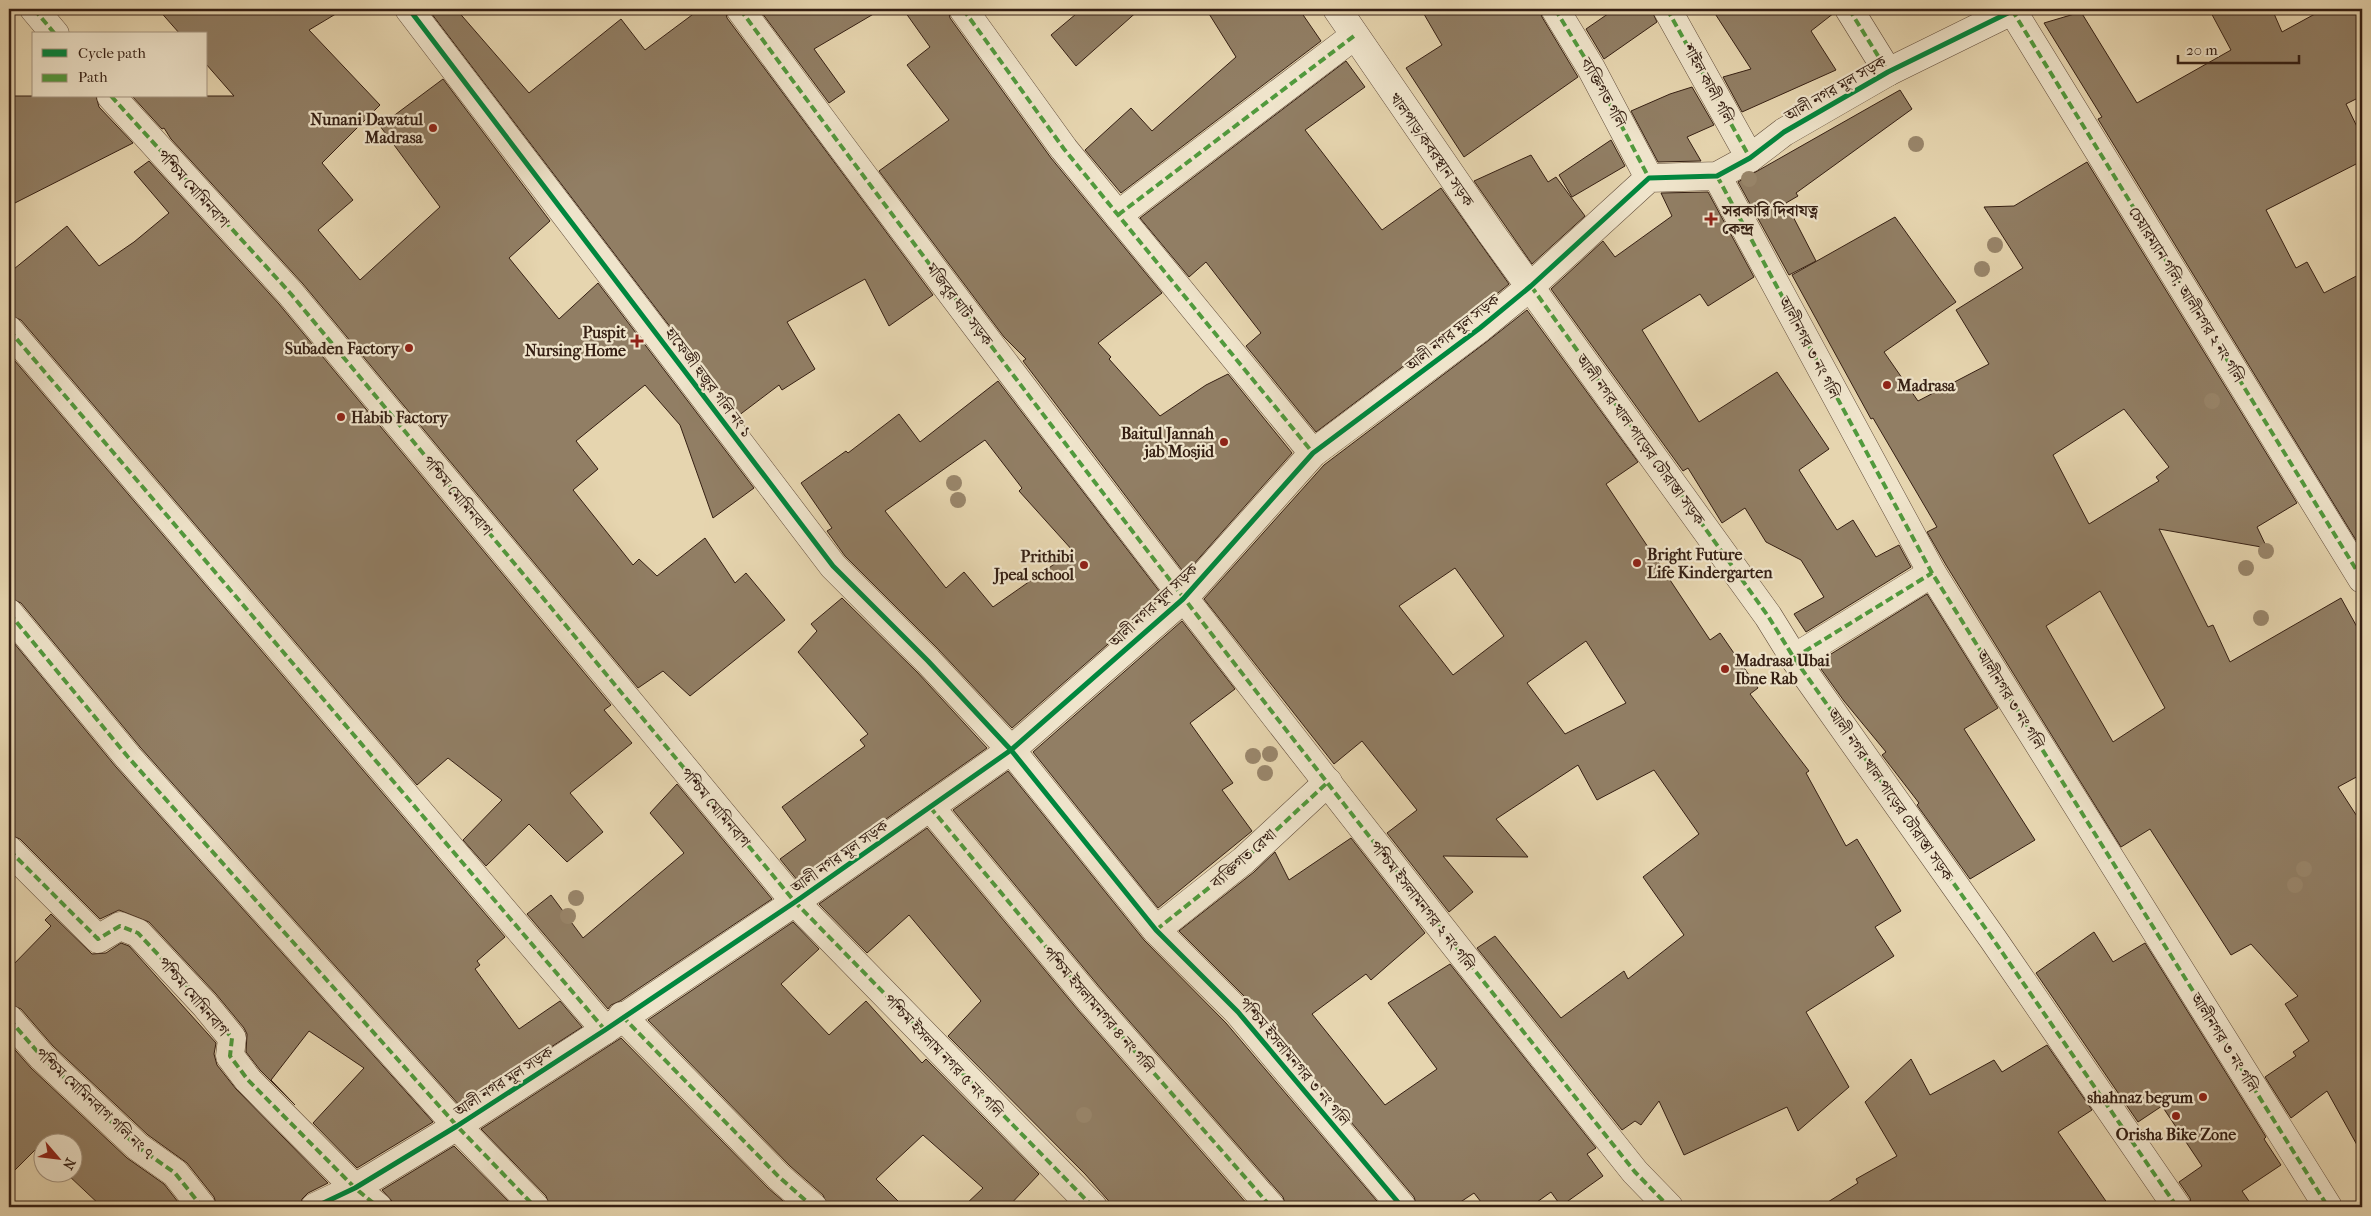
<svg xmlns="http://www.w3.org/2000/svg" width="2371" height="1216" viewBox="0 0 2371 1216" font-family="'IM FELL French Canon','Noto Serif Bengali',serif">
<rect width="100%" height="100%" fill="#e6d5af"/>
<filter id="stains"><feTurbulence type="fractalNoise" baseFrequency=".004" numOctaves="4"/><feColorMatrix values="0 0 0 0 .2 0 0 0 0 .09 0 0 0 0 .02 0 0 0 .5 -.17"/></filter>
<radialGradient id="worn" r=".72"><stop offset=".6" stop-color="#630" stop-opacity="0"/><stop offset="1" stop-color="#630" stop-opacity=".3"/></radialGradient>
<g fill="#917e64" stroke="#351f13" fill-rule="evenodd">
<polygon points="158,9 344,9 309,30 380,105 322,163 353,200 318,230 360,280 440,207 380,126 443,79 550,221 509,258 559,319 598,283 754,488 713,518 680,425 645,385 576,441 598,469 573,490 633,565 639,559 657,576 705,538 735,583 746,573 785,620 690,696 663,671 638,688 303,284 171,139 164,128 162,129 132,96 234,96 206,64 206,34 180,34"/>
<polygon points="428,9 456,9 529,93 621,19 645,50 700,9 725,9 727,18 933,295 889,326 865,279 787,322 815,369 782,390 779,385 738,416"/>
<polygon points="759,9 882,9 814,49 845,92 829,103"/>
<polygon points="903,9 948,9 950,18 1051,158 1162,293 1098,343 1111,357 1109,359 1160,416 1206,385 1228,374 1292,453 1185,574 1023,361 1026,359 1004,337 879,171 949,120 907,65 930,47"/>
<polygon points="1082,9 1140,9 1076,66 1051,35"/>
<polygon points="1206,9 1299,9 1321,41 1121,193 1085,150 1131,108 1152,131 1236,57"/>
<polygon points="1421,9 1539,9 1542,17 1578,77 1464,157 1406,68 1442,45"/>
<polygon points="1615,9 1651,9 1657,22 1604,59 1586,29"/>
<polygon points="1712,9 1833,9 1834,13 1811,31 1836,70 1742,112 1723,77 1751,69"/>
<polygon points="2209,9 2272,9 2282,32 2324,9 2356,9 2362,21 2362,96 2346,104 2362,137 2362,161 2266,210 2296,268 2307,262 2324,293 2362,273 2362,550 2098,119 2102,117 2044,23 2081,12 2137,103 2231,50"/>
<polygon points="1346,61 1365,87 1305,130 1382,230 1441,188 1509,284 1470,316 1316,432 1246,346 1261,333 1206,262 1189,277 1140,218"/>
<polygon points="1692,87 1714,125 1687,137 1701,161 1658,162 1631,111 1670,94"/>
<polygon points="1900,90 1912,109 1796,193 1798,196 1786,203 1816,261 1789,275 1738,182"/>
<polygon points="9,96 96,96 99,107 133,143 9,206"/>
<polygon points="1611,140 1625,166 1572,197 1559,175"/>
<polygon points="1531,155 1548,182 1556,177 1585,216 1532,264 1474,181"/>
<polygon points="149,161 279,304 611,705 604,710 632,743 570,793 603,832 567,862 529,824 486,866 463,840 502,800 448,758 417,785 21,320 9,315 9,273 67,226 99,266 134,242 169,213 134,172"/>
<path d="M 2087,162 L 2297,503 L 2257,527 L 2267,548 L 2159,529 L 2208,627 L 2213,625 L 2230,662 L 2341,598 L 2362,636 L 2362,774 L 2338,787 L 2362,824 L 2362,1154 L 2327,1091 L 2291,1118 L 2265,1077 L 2296,1056 L 2293,1052 L 2309,1041 L 2285,1004 L 2298,996 L 2251,944 L 2231,955 L 2150,829 L 2121,847 L 1946,565 L 1927,532 L 1937,527 L 1873,418 L 1871,419 L 1792,275 L 1895,217 L 1956,302 L 1884,352 L 1918,401 L 1989,364 L 1956,310 L 2023,268 L 1984,207 L 2014,206 ZM 2124,409 L 2169,467 L 2156,477 L 2159,481 L 2089,524 L 2053,455 ZM 2100,591 L 2165,708 L 2113,742 L 2046,626 Z"/>
<polygon points="1708,192 1754,277 1708,306 1700,294 1642,330 1699,422 1777,372 1829,449 1799,470 1837,530 1853,520 1876,557 1899,545 1911,567 1806,632 1794,614 1824,597 1801,560 1766,542 1745,508 1722,523 1688,468 1683,471 1551,289 1603,241 1615,257 1672,216 1661,193"/>
<path d="M 1527,310 L 1638,462 L 1606,484 L 1710,640 L 1720,633 L 1758,688 L 1750,694 L 1809,771 L 1806,773 L 1846,846 L 1857,839 L 1901,911 L 1875,927 L 1894,956 L 1806,1012 L 1849,1087 L 1798,1131 L 1787,1107 L 1684,1155 L 1659,1101 L 1641,1125 L 1635,1121 L 1622,1130 L 1477,948 L 1495,936 L 1561,1018 L 1624,971 L 1628,979 L 1684,935 L 1643,877 L 1699,834 L 1654,770 L 1597,800 L 1578,765 L 1496,819 L 1528,857 L 1443,856 L 1473,892 L 1449,912 L 1387,833 L 1417,810 L 1362,741 L 1334,764 L 1204,599 L 1324,465 L 1489,340 ZM 1455,568 L 1504,636 L 1453,675 L 1399,606 ZM 1586,641 L 1626,703 L 1565,734 L 1527,683 Z"/>
<polygon points="9,354 505,937 477,961 480,965 475,969 519,1029 560,1001 582,1027 460,1106 140,747 21,603 9,598"/>
<path d="M 998,381 L 1163,596 L 1012,728 L 939,650 L 845,556 L 827,531 L 832,528 L 801,483 L 846,451 L 848,453 L 899,414 L 920,442 ZM 985,440 L 1022,488 L 1019,491 L 1073,551 L 993,607 L 964,572 L 946,588 L 885,511 Z"/>
<polygon points="1927,594 1998,708 1964,729 2035,840 1970,879 1917,805 1919,803 1882,755 1886,752 1844,701 1821,669 1826,665 1823,659"/>
<polygon points="842,598 917,672 987,748 798,881 780,859 806,840 782,807 865,746 860,740 868,734 798,652 817,631 811,624"/>
<polygon points="1182,621 1235,689 1190,723 1233,783 1222,790 1252,831 1158,908 1033,752"/>
<polygon points="9,637 116,767 433,1122 357,1168 313,1123 364,1068 309,1031 271,1080 295,1105 260,1070 246,1052 247,1034 244,1028 216,994 149,922 119,910 100,919 20,839 10,835"/>
<polygon points="1008,771 1144,940 1226,1023 1382,1207 1286,1207 1283,1197 1102,990 953,810"/>
<polygon points="677,784 772,899 620,1001 611,1005 608,1009 527,914 551,895 583,938 684,853 650,813"/>
<polygon points="927,828 1078,1010 1248,1205 1245,1207 1114,1207 1085,1174 948,1036 981,1001 909,915 867,953 819,904"/>
<polygon points="1351,838 1425,933 1371,980 1366,974 1312,1014 1385,1105 1437,1069 1388,1003 1450,964 1596,1148 1587,1154 1603,1176 1561,1206 1551,1192 1530,1207 1485,1207 1474,1193 1453,1207 1417,1207 1414,1197 1250,1002 1179,931 1254,872 1275,852 1289,880"/>
<polygon points="51,914 92,954 106,953 121,943 129,946 216,1043 214,1054 217,1065 236,1089 328,1183 308,1193 302,1199 300,1207 217,1207 214,1197 187,1163 148,1135 53,1046 21,1009 9,1004 9,969 51,926 45,920"/>
<polygon points="793,922 819,949 781,984 829,1035 866,1001 922,1063 926,1059 1039,1174 1008,1207 963,1207 983,1188 923,1135 876,1179 904,1207 828,1207 823,1195 790,1166 648,1020"/>
<polygon points="2094,932 2113,962 2145,943 2266,1137 2264,1139 2281,1165 2242,1191 2253,1207 2192,1207 2190,1198 2179,1182 2202,1166 2162,1106 2138,1122 2036,973"/>
<polygon points="621,1038 768,1188 790,1207 550,1207 546,1196 481,1129"/>
<polygon points="9,1043 31,1068 127,1158 164,1184 182,1207 102,1207 67,1174 72,1174 72,1144 42,1144 42,1150 39,1146 9,1176"/>
<polygon points="2047,1045 2092,1110 2058,1132 2110,1207 1820,1207 1858,1183 1856,1179 1897,1156 1865,1102 1911,1059 1930,1095 1994,1060 2002,1072"/>
<polygon points="454,1146 514,1207 393,1207 392,1201 382,1190"/>
</g>
<g fill="none" stroke-linecap="round" stroke-linejoin="round">
<g stroke="#614c3a" stroke-width="29">
<g id="minor">
<polyline points="34,9 55,34"/>
<polyline points="409,9 833,566 928,661 1011,750 1156,930 1238,1012 1402,1207"/>
<path d="M 740,9 C 1029,403 1330,790 1635,1172 L 1669,1207"/>
<polyline points="963,9 1064,149 1313,453"/>
<polyline points="1337,9 1491,233 1768,616 1794,658 1993,939 2177,1207"/>
<polyline points="1555,9 1591,68 1649,178"/>
<polyline points="1667,9 1750,158"/>
<polyline points="1849,9 1888,72"/>
<polyline points="2012,10 2362,579"/>
<polyline points="111,96 291,294 795,902 1093,1207"/>
<polyline points="1717,176 1932,573 2328,1207"/>
<polyline points="1118,215 1354,36"/>
<polyline points="9,330 605,1030"/>
<polyline points="9,613 128,757 457,1126 535,1207"/>
<polyline points="1794,658 1932,573"/>
<polyline points="930,807 1090,1000 1271,1207"/>
<polyline points="9,850 98,939 120,926 138,933 205,1005 232,1038 230,1056 248,1080 355,1188 378,1207"/>
<polyline points="1156,930 1244,860 1328,782"/>
<polyline points="622,1016 779,1177 813,1207"/>
<polyline points="9,1019 42,1057 138,1147 175,1173 202,1207"/>
<polyline points="315,1207 355,1188 457,1126 605,1030 795,902 1011,750 1183,599 1313,453 1480,328 1531,286 1649,178 1717,176 1750,158 1784,132 1888,72 2016,9"/>
</g>
</g>
<use href="#minor" stroke="#efe4cb" stroke-width="28"/>
<g stroke="#519a3d" stroke-width="4" stroke-dasharray="8 4" stroke-linecap="butt">
<polyline points="34,9 55,34"/>
<path d="M 740,9 C 1029,403 1330,790 1635,1172 L 1669,1207"/>
<polyline points="963,9 1064,149 1313,453"/>
<polyline points="1555,9 1591,68 1649,178"/>
<polyline points="1667,9 1750,158"/>
<polyline points="1849,9 1888,72"/>
<polyline points="2012,10 2362,579"/>
<polyline points="111,96 291,294 795,902 1093,1207"/>
<polyline points="1717,176 1932,573 2328,1207"/>
<polyline points="1118,215 1354,36"/>
<polyline points="1531,286 1768,616 1794,658 1993,939 2177,1207"/>
<polyline points="9,330 605,1030"/>
<polyline points="9,613 128,757 457,1126 535,1207"/>
<polyline points="1794,658 1932,573"/>
<polyline points="930,807 1090,1000 1271,1207"/>
<polyline points="9,850 98,939 120,926 138,933 205,1005 232,1038 230,1056 248,1080 355,1188 378,1207"/>
<polyline points="1156,930 1244,860 1328,782"/>
<polyline points="622,1016 779,1177 813,1207"/>
<polyline points="9,1019 42,1057 138,1147 175,1173 202,1207"/>
</g>
<g stroke="#efe4cb" stroke-width="8">
<g id="cycleway">
<polyline points="409,9 833,566 928,661 1011,750 1156,930 1238,1012 1402,1207"/>
<polyline points="315,1207 355,1188 457,1126 605,1030 795,902 1011,750 1183,599 1313,453 1480,328 1531,286 1649,178 1717,176 1750,158 1784,132 1888,72 2016,9"/>
</g>
</g>
<use href="#cycleway" stroke="#00873e" stroke-width="5"/>
</g>
<g fill="#99866b">
<circle cx="1916" cy="144" r="8"/>
<circle cx="1749" cy="179" r="8"/>
<circle cx="1995" cy="245" r="8"/>
<circle cx="1982" cy="269" r="8"/>
<circle cx="2212" cy="401" r="8"/>
<circle cx="954" cy="483" r="8"/>
<circle cx="958" cy="500" r="8"/>
<circle cx="2266" cy="551" r="8"/>
<circle cx="2246" cy="568" r="8"/>
<circle cx="2261" cy="618" r="8"/>
<circle cx="1270" cy="754" r="8"/>
<circle cx="1253" cy="756" r="8"/>
<circle cx="1265" cy="773" r="8"/>
<circle cx="2304" cy="869" r="8"/>
<circle cx="2295" cy="885" r="8"/>
<circle cx="576" cy="898" r="8"/>
<circle cx="568" cy="916" r="8"/>
<circle cx="1084" cy="1115" r="8"/>
</g>
<g fill="#8f2418" stroke="#efe4cb" stroke-width="2">
<circle cx="433" cy="128" r="5"/>
<path d="M1708.5 211.5h5v5h5v5h-5v5h-5v-5h-5v-5h5z"/>
<path d="M634.5 333.5h5v5h5v5h-5v5h-5v-5h-5v-5h5z"/>
<circle cx="409" cy="348" r="5"/>
<circle cx="1887" cy="385" r="5"/>
<circle cx="341" cy="417" r="5"/>
<circle cx="1224" cy="442" r="5"/>
<circle cx="1637" cy="563" r="5"/>
<circle cx="1084" cy="565" r="5"/>
<circle cx="1725" cy="669" r="5"/>
<circle cx="2203" cy="1097" r="5"/>
<circle cx="2176" cy="1116" r="5"/>
</g>
<g text-anchor="middle" stroke-width="4.5" stroke-linejoin="round" paint-order="stroke">
<g font-size="16" fill="#351f13" stroke="#efe4cb">
<text transform="translate(1709 83) rotate(61)" y="6">শাইল কালী গলি</text>
<text transform="translate(1835 88) rotate(-30)" y="6">আলী নগর মূল সড়ক</text>
<text transform="translate(1604 92) rotate(61)" y="6">ব্যক্তিগত গলি</text>
<text transform="translate(1432 149) rotate(55)" y="6">খালপাড়/কবরস্থান সড়ক</text>
<text transform="translate(194 188) rotate(48)" y="6">পশ্চিম মোমিনবাগ</text>
<text transform="translate(2187 294) rotate(58)" y="6">চেয়ারম্যান গলি; আলীনগর ২ নং গলি</text>
<text transform="translate(960 304) rotate(53)" y="6">মজিবুর ঘাট সড়ক</text>
<text transform="translate(1452 332) rotate(-38)" y="6">আলী নগর মূল সড়ক</text>
<text transform="translate(1810 347) rotate(62)" y="6">আলীনগর ৩ নং গলি</text>
<text transform="translate(709 382) rotate(53)" y="6">হাফেজী হুজুর গলি নং ১</text>
<text transform="translate(1641 439) rotate(54)" y="6">আলী নগর খাল পাড়ের চৌরাস্তা সড়ক</text>
<text transform="translate(458 495) rotate(50)" y="6">পশ্চিম মোমিনবাগ</text>
<text transform="translate(1153 605) rotate(-43)" y="6">আলী নগর মূল সড়ক</text>
<text transform="translate(2011 699) rotate(58)" y="6">আলীনগর ৩ নং গলি</text>
<text transform="translate(1891 794) rotate(55)" y="6">আলী নগর খাল পাড়ের চৌরাস্তা সড়ক</text>
<text transform="translate(716 807) rotate(50)" y="6">পশ্চিম মোমিনবাগ</text>
<text transform="translate(839 856) rotate(-35)" y="6">আলী নগর মূল সড়ক</text>
<text transform="translate(1243 858) rotate(-41)" y="6">ব্যক্তিগত রেখা</text>
<text transform="translate(1423 905) rotate(52)" y="6">পশ্চিম ইসলামনগর ২ নং গলি</text>
<text transform="translate(194 996) rotate(49)" y="6">পশ্চিম মোমিনবাগ</text>
<text transform="translate(1099 1009) rotate(49)" y="6">পশ্চিম ইসলামনগর ৪ নং গলি</text>
<text transform="translate(2225 1042) rotate(58)" y="6">আলীনগর ৩ নং গলি</text>
<text transform="translate(944 1055) rotate(46)" y="6">পশ্চিম ইসলাম নগর ৫ নং গলি</text>
<text transform="translate(1295 1061) rotate(50)" y="6">পশ্চিম ইসলামনগর ৩ নং গলি</text>
<text transform="translate(503 1081) rotate(-33)" y="6">আলী নগর মূল সড়ক</text>
<text transform="translate(95 1103) rotate(43)" y="6">পশ্চিম মোমিনবাগ গলি নং ৭</text>
</g>
<g font-size="16" font-weight="bold" fill="#351f13" stroke="#efe4cb" text-anchor="end">
<text x="423" y="125">Nunani Dawatul<tspan x="423" dy="18">Madrasa</tspan></text>
<text x="1722" y="216" text-anchor="start">সরকারি দিবাযত্ন<tspan x="1722" dy="18">কেন্দ্র</tspan></text>
<text x="626" y="338">Puspit<tspan x="626" dy="18">Nursing Home</tspan></text>
<text x="399" y="354">Subaden Factory</text>
<text x="1897" y="391" text-anchor="start">Madrasa</text>
<text x="351" y="423" text-anchor="start">Habib Factory</text>
<text x="1214" y="439">Baitul Jannah<tspan x="1214" dy="18">jab Mosjid</tspan></text>
<text x="1647" y="560" text-anchor="start">Bright Future<tspan x="1647" dy="18">Life Kindergarten</tspan></text>
<text x="1074" y="562">Prithibi<tspan x="1074" dy="18">Jpeal school</tspan></text>
<text x="1735" y="666" text-anchor="start">Madrasa Ubai<tspan x="1735" dy="18">Ibne Rab</tspan></text>
<text x="2193" y="1103">shahnaz begum</text>
<text x="2176" y="1140" text-anchor="middle">Orisha Bike Zone</text>
</g>
</g>
<rect width="2371" height="1216" fill="none" stroke="#e6d5af" stroke-width="30"/>
<rect x="10" y="10" width="2351" height="1196" fill="none" stroke="#351f13" stroke-width="2.5"/>
<rect x="15" y="15" width="2341" height="1186" fill="none" stroke="#351f13"/>
<rect x="32" y="32" width="175" height="65" fill="#efe4cb" stroke="#a59581"/>
<rect x="42" y="49" width="25" height="8" fill="#00873e" stroke="#a59581"/>
<text x="78" y="58" font-size="15" fill="#351f13">Cycle path</text>
<rect x="42" y="74" width="25" height="8" fill="#519a3d" stroke="#a59581"/>
<text x="78" y="82" font-size="15" fill="#351f13">Path</text>
<g transform="translate(58 1158) rotate(118)"><circle r="24" fill="#efe4cb" stroke="#a59581"/>
<path d="M0-4L9 19L0 12L-9 19Z" fill="#8f2418"/>
<text y="-8" font-size="14" font-weight="bold" text-anchor="middle" fill="#351f13">N</text>
</g>
<path d="M2178 55v8h121v-8" fill="none" stroke="#351f13" stroke-width="2.5"/>
<text x="2186" y="55" font-size="15" fill="#351f13" stroke="#efe4cb" stroke-width="4" paint-order="stroke">20 m</text>
<rect width="100%" height="100%" filter="url(#stains)"/>
<rect width="100%" height="100%" fill="url(#worn)"/>
</svg>
